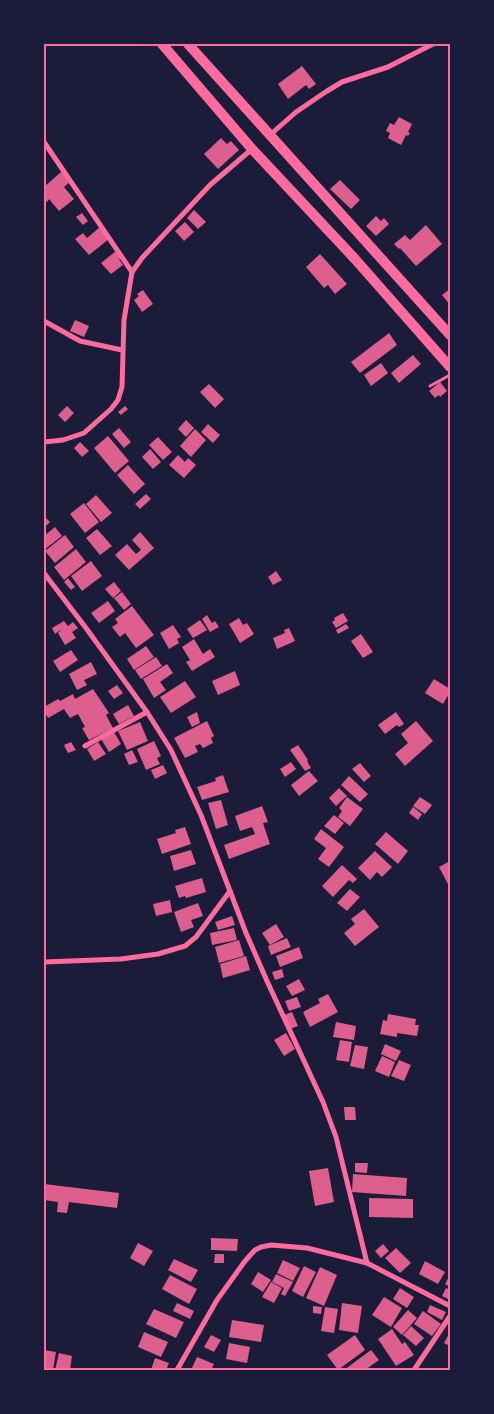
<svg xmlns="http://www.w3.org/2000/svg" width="494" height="1414" viewBox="0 0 494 1414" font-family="Barlow,sans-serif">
<rect width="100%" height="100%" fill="#1b1b3a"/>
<g fill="#dd5f8e">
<polygon points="302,66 316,84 309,89 306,85 288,99 278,84"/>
<polygon points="399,117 412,124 408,132 410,133 408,136 406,135 401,145 388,138 390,133 386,131 390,123 394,125"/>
<polygon points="221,138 227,144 231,141 239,150 218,169 204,154"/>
<polygon points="61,172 70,182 64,187 74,199 59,211 49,199 47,202 44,198 44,187"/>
<polygon points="340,180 360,200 351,209 330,189"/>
<polygon points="194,210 206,222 198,229 187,218"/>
<polygon points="82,213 88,221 83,225 76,217"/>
<polygon points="376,216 381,221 384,218 389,224 376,236 366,226"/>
<polygon points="185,222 194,232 184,241 175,231"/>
<polygon points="426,225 442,244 416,266 400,248 399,249 394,244 405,235 410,240"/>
<polygon points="100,227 109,239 89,255 75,239 83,233 87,238"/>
<polygon points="116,251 121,258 119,259 123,265 111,274 101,263"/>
<polygon points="320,254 347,284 335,294 328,285 324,288 306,267"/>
<polygon points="450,289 450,310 448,307 450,305 442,295"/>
<polygon points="143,290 153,304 142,312 134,300 139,296 137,294"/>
<polygon points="75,320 89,326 84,337 70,331"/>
<polygon points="389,333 397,345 360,373 351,362"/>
<polygon points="413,355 421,364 399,383 391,373"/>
<polygon points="381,363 388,373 371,386 364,375"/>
<polygon points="440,382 447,391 440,397 439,395 435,398 429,391"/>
<polygon points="209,384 224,399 215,408 200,392"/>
<polygon points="67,406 74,413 65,422 58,415"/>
<polygon points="125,406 128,409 121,415 118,412"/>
<polygon points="186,420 194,428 186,437 178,429"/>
<polygon points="208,424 220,435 213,443 201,432"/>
<polygon points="119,428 131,442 124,448 112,434"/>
<polygon points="195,429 206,440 191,457 180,446"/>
<polygon points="108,436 129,461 115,473 94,448"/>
<polygon points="158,437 172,452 163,460 149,445"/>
<polygon points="80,442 89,451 82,457 74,448"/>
<polygon points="150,449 161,462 153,469 142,457"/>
<polygon points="178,455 185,462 188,458 196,465 184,478 169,465"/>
<polygon points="128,465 145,484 134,494 117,475"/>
<polygon points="146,494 151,499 140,509 135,504"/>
<polygon points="96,495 112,513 101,522 86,504"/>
<polygon points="84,503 99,522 85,533 70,514"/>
<polygon points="44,516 50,522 44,528"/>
<polygon points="55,527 62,536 44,550 44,536"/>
<polygon points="97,529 112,546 100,555 86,538"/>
<polygon points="140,532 154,548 129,570 115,555 127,544 136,554 141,550 132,540"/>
<polygon points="65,535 74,547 55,563 45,551"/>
<polygon points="76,549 86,562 64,580 54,567"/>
<polygon points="91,561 102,576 82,591 71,576"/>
<polygon points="276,571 282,580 273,585 268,577"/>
<polygon points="68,578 75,587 71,590 64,582"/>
<polygon points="114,582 121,591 113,598 105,589"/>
<polygon points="122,592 131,604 124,610 114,598"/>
<polygon points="108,601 115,611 99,623 91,613"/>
<polygon points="132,606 154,635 136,648 125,633 120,637 112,627 118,623 115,619"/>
<polygon points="343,613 348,621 336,628 332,622 335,620 334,618"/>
<polygon points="207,615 212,623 215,621 219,627 210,632 202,619"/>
<polygon points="239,618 243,625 247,623 254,634 240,643 229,624"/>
<polygon points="200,620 207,630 193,638 187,629"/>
<polygon points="64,621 68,626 73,622 78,628 72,632 76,638 65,645 58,633 62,629 55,634 52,628"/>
<polygon points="346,624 349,628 338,634 336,630"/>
<polygon points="173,625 181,637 177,639 179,643 169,649 160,633"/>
<polygon points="289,628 295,641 277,649 273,638 285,633 284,630"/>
<polygon points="361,634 373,652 363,658 351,641"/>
<polygon points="194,639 203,654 210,649 215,657 192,671 186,662 190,660 182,647"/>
<polygon points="146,646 154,657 134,670 127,659"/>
<polygon points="71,650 78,660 60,672 53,661"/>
<polygon points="156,657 162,666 141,679 135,670"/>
<polygon points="91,662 97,674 84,680 87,685 77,690 69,674"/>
<polygon points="167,664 173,673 160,682 166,690 154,698 143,679"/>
<polygon points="235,671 240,685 218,695 212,681"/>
<polygon points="434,679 450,689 450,692 443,704 425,693"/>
<polygon points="185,681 196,697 171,713 160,697"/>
<polygon points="117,685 123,693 114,699 108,691"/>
<polygon points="93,689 109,713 106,715 113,728 89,740 82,728 85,727 78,714 70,718 64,709 48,718 44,711 44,707 58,699 60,701 73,694 75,699"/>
<polygon points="128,705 134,716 119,724 113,714"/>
<polygon points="197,712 200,723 192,727 187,717"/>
<polygon points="396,712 404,724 399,727 397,725 385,734 378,725"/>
<polygon points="207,721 214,736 211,738 213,743 203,748 200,744 195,746 198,752 185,758 174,738"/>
<polygon points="416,721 433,741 405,766 395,754 408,743 401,734"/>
<polygon points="140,722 148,741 127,750 118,731"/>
<polygon points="114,732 121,744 109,752 101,739"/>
<polygon points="154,741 161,756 157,758 160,764 146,770 137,749"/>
<polygon points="71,742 76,750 68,753 64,745"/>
<polygon points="98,742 106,754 94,761 87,749"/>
<polygon points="298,745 308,760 307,761 311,768 305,771 290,750"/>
<polygon points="132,750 138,762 129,765 124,754"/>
<polygon points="291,762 296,769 285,777 280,769"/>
<polygon points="360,763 371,776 364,782 352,769"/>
<polygon points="163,765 167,773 155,779 151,770"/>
<polygon points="309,771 318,781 299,796 291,785"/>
<polygon points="223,775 229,792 202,800 197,787 216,781 215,778"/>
<polygon points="349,776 368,794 360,802 341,785"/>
<polygon points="339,788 347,796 336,806 329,798"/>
<polygon points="347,797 363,809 350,826 338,817 342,811 339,808"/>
<polygon points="420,797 432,805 425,814 413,806"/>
<polygon points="221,800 228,825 216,829 208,803"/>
<polygon points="262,806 268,822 263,823 270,844 229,859 224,845 255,834 252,827 240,831 235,816"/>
<polygon points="413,807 422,814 418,820 409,813"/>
<polygon points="334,815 344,823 335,834 324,826"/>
<polygon points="185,827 191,844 162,854 157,839 176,833 175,830"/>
<polygon points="321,829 344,847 329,867 318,859 326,848 314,839"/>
<polygon points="386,832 408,851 398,864 375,844"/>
<polygon points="191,850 196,864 174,871 170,856"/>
<polygon points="375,851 392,867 382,877 377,872 370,880 358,868"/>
<polygon points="450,861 450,888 439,867"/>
<polygon points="342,865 357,879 353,883 349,880 333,897 322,886"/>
<polygon points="202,878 206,892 186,898 185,896 179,898 175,886"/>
<polygon points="350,889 360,897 347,911 337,903"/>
<polygon points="170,900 172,912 156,916 153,904"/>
<polygon points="198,903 203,916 191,920 194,927 181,932 174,912"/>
<polygon points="364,909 379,927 355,946 344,933 355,924 351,919"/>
<polygon points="232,916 235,925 218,930 215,922"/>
<polygon points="276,924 284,937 270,945 262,933"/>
<polygon points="234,928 237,940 212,945 210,933"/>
<polygon points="287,938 291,947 271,955 268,946"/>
<polygon points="239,940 244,956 219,963 215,947"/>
<polygon points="299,947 303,958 280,967 276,956"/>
<polygon points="246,956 250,970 223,978 220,964"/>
<polygon points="282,969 284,977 275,980 272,972"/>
<polygon points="299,979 305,990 292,996 286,986"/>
<polygon points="328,994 338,1012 310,1027 303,1012 320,1003 318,999"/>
<polygon points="297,997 301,1007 289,1011 285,1001"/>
<polygon points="292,1012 298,1026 290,1029 284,1015"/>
<polygon points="388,1014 416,1019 415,1025 419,1025 417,1036 397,1033 397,1037 380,1034 383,1020 387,1021"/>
<polygon points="336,1022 356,1026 354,1040 333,1037"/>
<polygon points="286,1033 295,1049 284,1056 274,1040"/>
<polygon points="340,1040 352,1042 349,1062 336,1060"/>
<polygon points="385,1044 401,1051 396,1061 381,1054"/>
<polygon points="355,1045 368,1047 364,1069 350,1066"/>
<polygon points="382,1056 395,1062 389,1077 375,1071"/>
<polygon points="399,1060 411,1065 404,1081 391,1076"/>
<polygon points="344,1107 355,1107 356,1120 345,1120"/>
<polygon points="355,1163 368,1163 367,1173 355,1172"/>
<polygon points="328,1168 334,1202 315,1206 309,1171"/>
<polygon points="353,1174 407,1178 406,1196 352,1192"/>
<polygon points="44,1184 119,1193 117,1208 69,1202 67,1213 57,1212 58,1202 44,1200"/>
<polygon points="369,1198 413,1199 413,1218 369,1217"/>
<polygon points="211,1238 238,1239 237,1251 211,1250"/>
<polygon points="138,1243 153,1251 144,1266 130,1258"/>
<polygon points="383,1244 389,1251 381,1258 375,1251"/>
<polygon points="396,1248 411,1263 400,1273 385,1258"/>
<polygon points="215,1254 224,1254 224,1263 214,1263"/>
<polygon points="174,1259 198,1270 191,1282 168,1270"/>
<polygon points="283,1260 300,1268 293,1281 277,1273"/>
<polygon points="425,1261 445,1272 438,1284 419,1274"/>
<polygon points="304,1266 316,1272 303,1297 292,1291"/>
<polygon points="320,1267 337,1275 324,1306 306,1298"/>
<polygon points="258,1272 271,1280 263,1292 251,1284"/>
<polygon points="276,1274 293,1282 285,1296 281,1294 284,1288 272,1282"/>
<polygon points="170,1275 197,1289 189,1304 162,1289"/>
<polygon points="450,1275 450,1287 445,1284"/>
<polygon points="271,1282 282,1288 274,1303 262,1297"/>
<polygon points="400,1288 414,1297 407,1308 393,1299"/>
<polygon points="446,1288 450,1290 450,1300 442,1296"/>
<polygon points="384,1297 402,1308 391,1327 372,1315"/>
<polygon points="177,1303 194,1311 190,1319 173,1311"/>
<polygon points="342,1303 362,1306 358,1333 339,1330"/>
<polygon points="430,1305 446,1312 442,1320 427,1312"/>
<polygon points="313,1306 322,1307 321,1314 313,1313"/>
<polygon points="325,1307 338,1309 334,1333 321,1331"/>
<polygon points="154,1309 184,1322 176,1338 146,1324"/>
<polygon points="408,1310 417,1318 402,1335 393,1327"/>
<polygon points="423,1311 441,1324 432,1336 414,1324"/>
<polygon points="232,1320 264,1325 261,1342 229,1337"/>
<polygon points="411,1326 424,1338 416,1346 403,1335"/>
<polygon points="392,1329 402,1344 405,1342 414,1355 396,1366 378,1339"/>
<polygon points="144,1332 168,1342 161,1357 138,1347"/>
<polygon points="450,1332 450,1346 444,1343"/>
<polygon points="211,1335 221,1340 214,1352 204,1347"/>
<polygon points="355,1335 365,1350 338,1370 327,1355"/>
<polygon points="229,1343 250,1347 247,1363 226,1359"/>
<polygon points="44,1350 56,1352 53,1370 44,1370"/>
<polygon points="371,1350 379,1360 365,1370 344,1370"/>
<polygon points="59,1353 72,1356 70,1370 55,1370"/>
<polygon points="197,1357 214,1364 211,1370 191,1370"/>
<polygon points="155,1358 169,1363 166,1370 151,1370"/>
</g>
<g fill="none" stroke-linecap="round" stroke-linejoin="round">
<polyline stroke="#ff6b9d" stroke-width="3" points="430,386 450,375"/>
<g stroke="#ff6b9d" stroke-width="5">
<polyline points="270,135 296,112 327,91 342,82 388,67 433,44"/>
<polyline points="44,142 132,272"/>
<polyline points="44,321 80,341 122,350"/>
<polyline points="44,442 63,440 84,433 111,409 118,400 122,387 124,320 132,272 142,258 210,185 252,149"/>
<polyline points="44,573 86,628 147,712 171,750 201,815 246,933 267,981 323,1102 336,1137 367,1263"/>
<polyline points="85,746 147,712"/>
<polyline points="44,962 121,959 158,954 185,946 196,937 230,891"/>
<polyline points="177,1370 217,1300 245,1261 255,1250 261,1247 271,1245 307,1248 367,1263 450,1306"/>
<polyline points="414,1370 450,1316"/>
</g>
<g stroke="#ff6b9d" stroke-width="10">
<polyline points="162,44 252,149 355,259 450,367"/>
<polyline points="188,44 450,335"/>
</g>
</g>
<rect width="494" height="1414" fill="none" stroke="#1b1b3a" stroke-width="90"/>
<rect x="45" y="45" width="404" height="1324" fill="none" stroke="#ff6b9d" stroke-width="2"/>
</svg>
